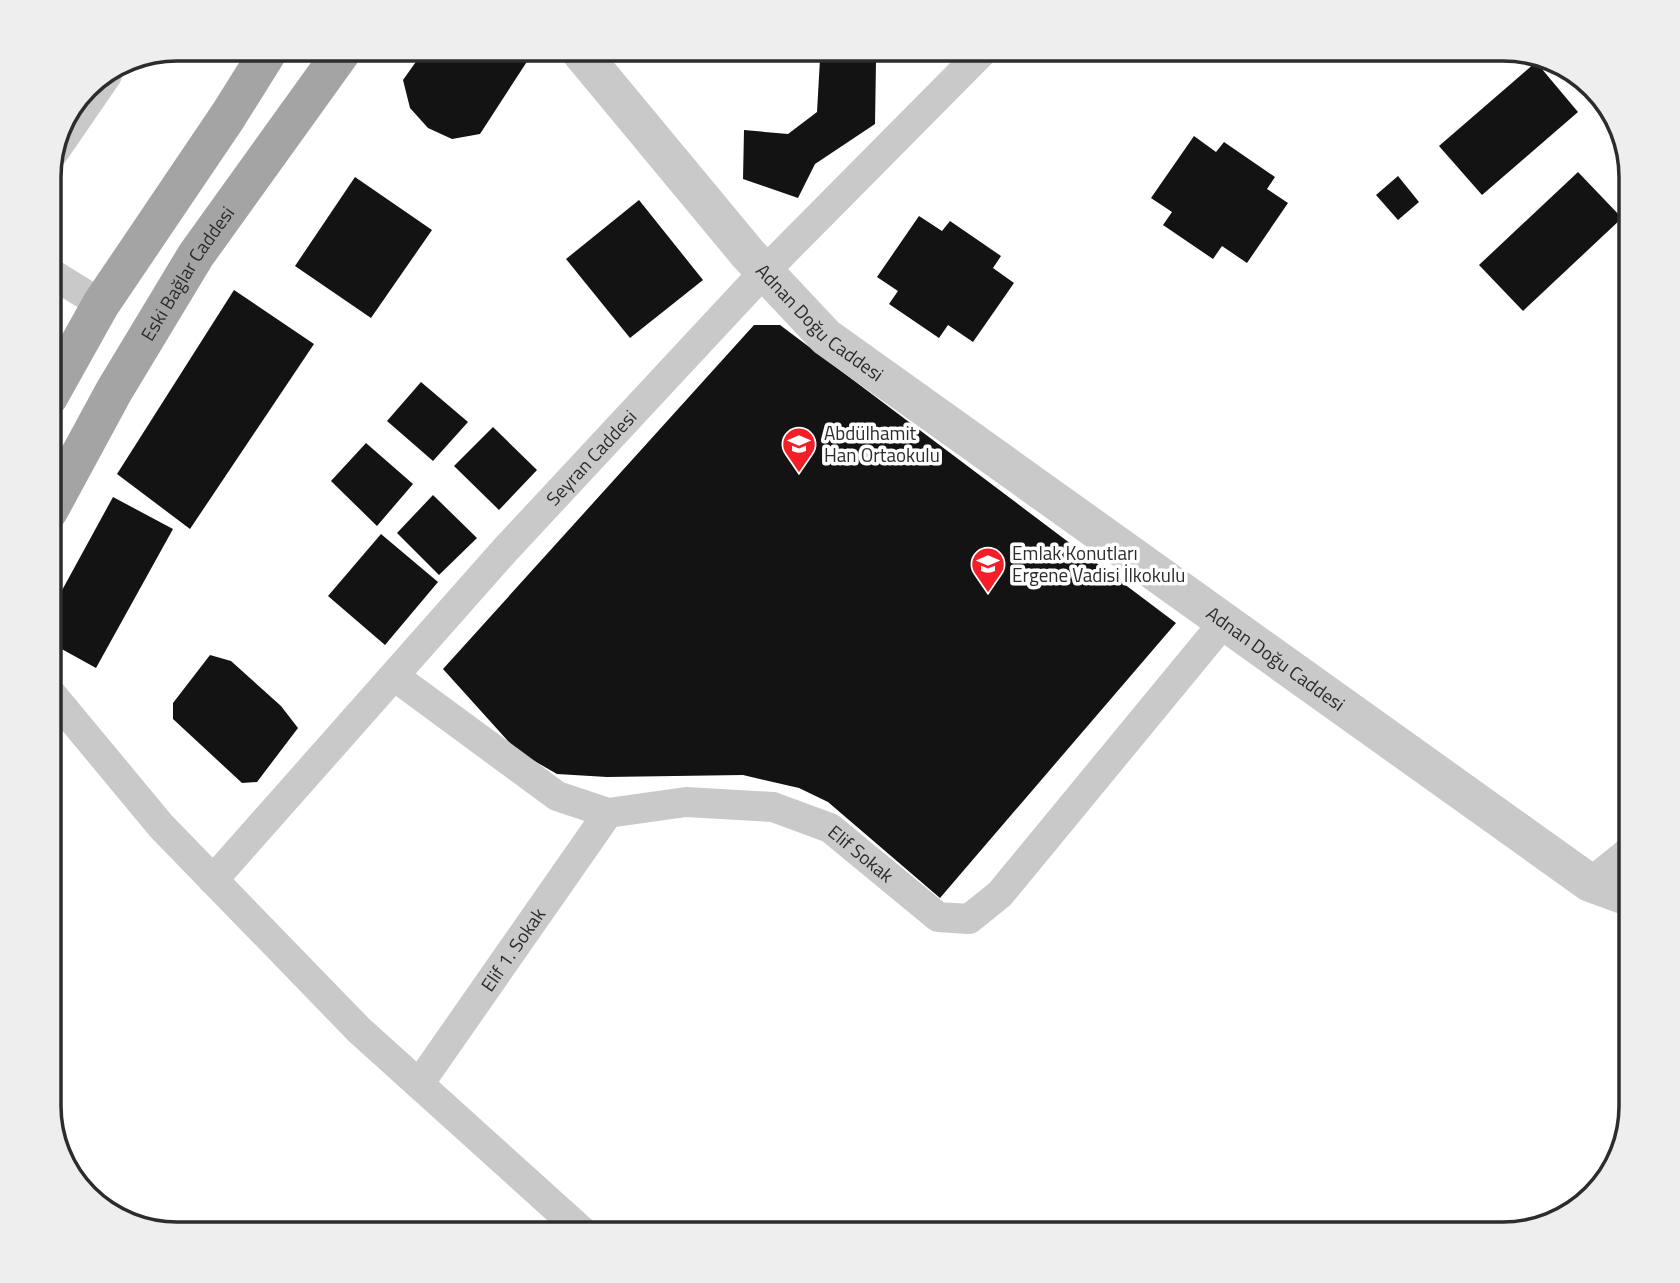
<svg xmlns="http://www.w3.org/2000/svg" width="1680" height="1283" viewBox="0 0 1680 1283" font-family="'Titillium Web',sans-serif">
<rect width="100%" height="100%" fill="#fff"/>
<g fill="#131313">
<polygon points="425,49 526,49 528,60 480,134 452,139 428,128 410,108 403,80"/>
<polygon points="820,59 876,61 875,124 815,164 798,198 743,179 744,130 788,134 817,112"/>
<polygon points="1536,62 1578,112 1482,195 1439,146"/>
<polygon points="1194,136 1216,152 1224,142 1275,177 1267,189 1288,203 1247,263 1222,246 1213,259 1163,225 1172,212 1151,198"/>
<polygon points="1578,172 1622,218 1523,311 1479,265"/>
<polygon points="1398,176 1419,202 1398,220 1376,195"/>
<polygon points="355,177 432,230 371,318 295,266"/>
<polygon points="639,200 703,280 630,338 566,259"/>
<polygon points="919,216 942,231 950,221 1001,256 993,268 1014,283 973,342 948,325 939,338 889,304 898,291 877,277"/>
<polygon points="234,290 314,344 190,529 117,474"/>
<polygon points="754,325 780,325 1176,623 940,898 828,802 799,788 743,775 607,777 557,774 517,751 443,669"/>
<polygon points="421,382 468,422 433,461 387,421"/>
<polygon points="493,427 537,470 499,510 454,466"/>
<polygon points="366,443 413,484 377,526 331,481"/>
<polygon points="433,495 477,538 439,575 397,533"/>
<polygon points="113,497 173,529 96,668 49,642 49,614"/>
<polygon points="381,534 438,582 385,645 328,596"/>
<polygon points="210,655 231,661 281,706 298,728 257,782 242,783 173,719 173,703"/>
</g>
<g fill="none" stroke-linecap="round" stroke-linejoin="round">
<g stroke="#c9c9c9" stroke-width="30">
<polyline points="54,152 107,75"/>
<polyline points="49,272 101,304"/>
<path id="s1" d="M 394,676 L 557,796 L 608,813 L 686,802 L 773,807 L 830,828 L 938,917 L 969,919 L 1000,894 L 1224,622"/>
<polyline points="49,691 161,826 359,1030 585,1234"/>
<path id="s2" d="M 213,880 L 506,549 L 764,272 L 985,49"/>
<polyline points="1590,883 1631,850"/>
<path id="s3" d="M 419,1084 L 608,813"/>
</g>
<path stroke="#c9c9c9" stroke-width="38" id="s4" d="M 578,49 L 748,254 L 826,337 L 1590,883 L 1631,898"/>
<g stroke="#a4a4a4" stroke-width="38">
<polyline points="49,397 101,304 228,116 270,49"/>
<path id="s5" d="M 49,511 L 114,391 L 196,255 L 344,49"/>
</g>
</g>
<defs>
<g id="school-pin" transform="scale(1.75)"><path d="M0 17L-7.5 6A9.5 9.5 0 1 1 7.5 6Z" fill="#f31e27" stroke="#fff"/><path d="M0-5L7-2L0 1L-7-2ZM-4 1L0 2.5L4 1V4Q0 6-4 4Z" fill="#fff"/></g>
</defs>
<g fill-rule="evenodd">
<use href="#school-pin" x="799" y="444"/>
<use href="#school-pin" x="988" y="564"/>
</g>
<g text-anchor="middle" stroke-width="7" stroke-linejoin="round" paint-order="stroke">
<g font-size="19" fill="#2c2c2c" stroke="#fff">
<text dy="7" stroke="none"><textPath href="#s5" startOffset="275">Eski Bağlar Caddesi</textPath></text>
<text dy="7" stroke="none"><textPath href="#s4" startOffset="366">Adnan Doğu Caddesi</textPath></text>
<text dy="7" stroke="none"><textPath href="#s2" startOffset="567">Seyran Caddesi</textPath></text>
<text dy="7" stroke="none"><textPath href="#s4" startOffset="933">Adnan Doğu Caddesi</textPath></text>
<text dy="7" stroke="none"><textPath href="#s1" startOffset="523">Elif Sokak</textPath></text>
<text dy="7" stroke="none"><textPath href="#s3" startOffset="164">Elif 1. Sokak</textPath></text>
</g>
<g font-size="19" fill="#2c2c2c" stroke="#fff" text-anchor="start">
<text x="824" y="440">Abdülhamit<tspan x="824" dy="22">Han Ortaokulu</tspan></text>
<text x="1012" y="560">Emlak Konutları<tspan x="1012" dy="22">Ergene Vadisi İlkokulu</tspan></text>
</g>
</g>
<path d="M0 0H1680V1283H0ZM177 61H1503A116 116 0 0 1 1619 177V1106A116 116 0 0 1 1503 1222H177A116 116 0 0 1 61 1106V177A116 116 0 0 1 177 61Z" fill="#eee" fill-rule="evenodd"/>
<path fill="none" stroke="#2c2c2c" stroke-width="3.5" d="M177 61H1503A116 116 0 0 1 1619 177V1106A116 116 0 0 1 1503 1222H177A116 116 0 0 1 61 1106V177A116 116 0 0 1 177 61Z"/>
</svg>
